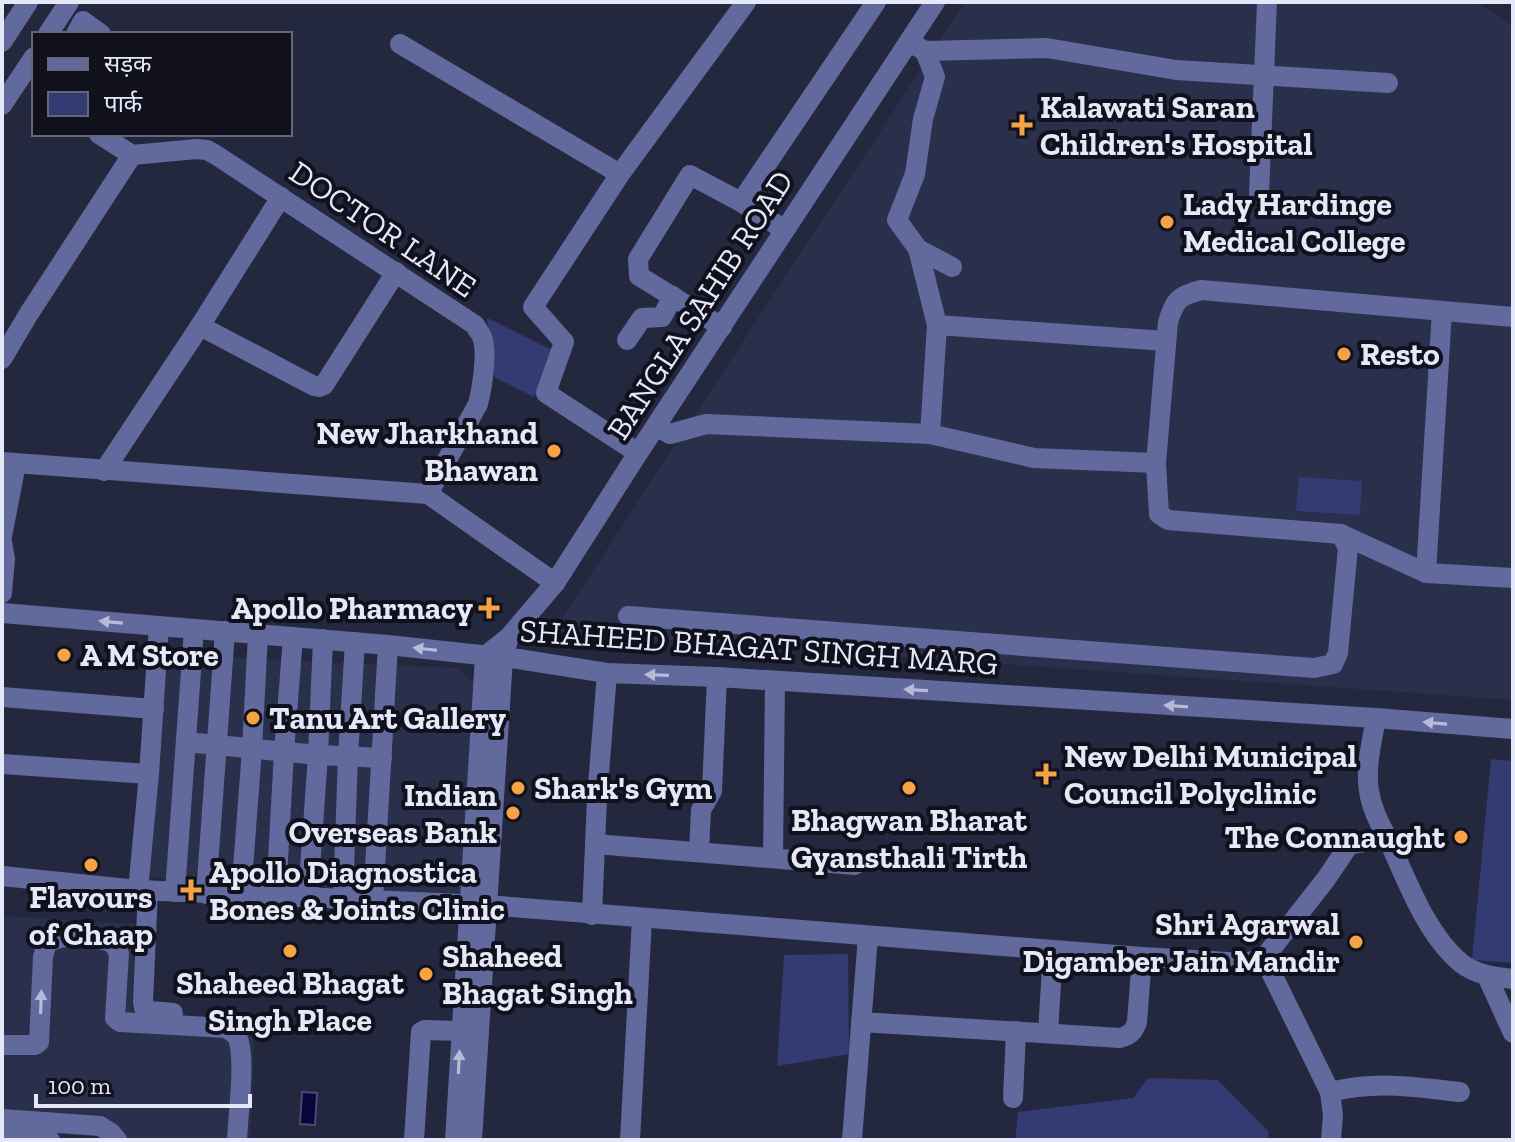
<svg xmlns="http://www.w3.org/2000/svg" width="1515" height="1142" viewBox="0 0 1515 1142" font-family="'Zilla Slab','Noto Sans Devanagari',serif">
<rect width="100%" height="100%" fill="#24283f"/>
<g fill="#2a2f4c">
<polygon points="965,2 1476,2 1513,26 1513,700 553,632"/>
<polygon points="162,654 456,668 477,684 465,896 144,877"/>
<polygon points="2,916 135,924 132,1016 255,1025 250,1140 102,1140 103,1126 2,1121"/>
</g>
<g fill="#343a72">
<polygon points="487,318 556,352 534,397 494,377"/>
<polygon points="1299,477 1362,481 1360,515 1296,511"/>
<polygon points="1491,759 1513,761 1513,963 1472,960"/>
<polygon points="848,954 849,1054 777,1066 784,955"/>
<polygon points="1148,1078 1218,1080 1268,1131 1269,1140 1015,1140 1018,1112 1133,1098"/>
</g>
<polygon fill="#0b043a" stroke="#4c4873" stroke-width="2" points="302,1092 317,1093 315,1125 300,1124"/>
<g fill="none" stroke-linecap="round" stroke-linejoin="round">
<g stroke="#61699d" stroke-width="20">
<polyline points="48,34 69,2"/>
<polyline points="76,34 83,21 101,34"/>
<polyline points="2,42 28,2"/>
<polyline points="909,42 925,51 1047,48 1176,70 1388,83"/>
<polyline points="400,44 620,174"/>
<polyline points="925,51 935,77 923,119 915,174 897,220 918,249 937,325"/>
<polyline points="2,105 34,57"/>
<polyline points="99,134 132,155"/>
<path d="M 132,155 L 197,149 L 207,150 L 216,155 L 475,325 C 476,328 481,334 482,337 C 488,351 482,389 478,404 L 428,494"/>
<polyline points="1259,194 1267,2"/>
<polyline points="741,202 876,2"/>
<polyline points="918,249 952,267"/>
<path d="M 1513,317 L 1201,290 C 1179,296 1175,299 1168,322 L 1156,463 L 1159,514 L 1168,520 L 1341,534 L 1426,573 L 1513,578"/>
<polyline points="200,326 314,386 319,387 324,385 396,272"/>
<polyline points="722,327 639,276 638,259 690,175 741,202 785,230"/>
<polyline points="627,340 642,318 662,317 673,296"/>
<polyline points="2,359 28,315 132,155"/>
<polyline points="656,426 670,434 706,424 930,434 1034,458 1156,463"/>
<polyline points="930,434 937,325 1166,341"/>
<polyline points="638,453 546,393 564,342 533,307 620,174 746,2"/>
<polyline points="2,462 428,494 555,583"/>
<polyline points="104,471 200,326 281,197"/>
<polyline points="2,536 16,464"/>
<polyline points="2,542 5,559 2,593"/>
<polyline points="1426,573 1442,311"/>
<polyline points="2,613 388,645 518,659 607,673 717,677 1376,718 1513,729"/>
<polyline points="628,616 1314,668 1333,664 1338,653 1348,548 1341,534"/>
<polyline points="509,637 555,583 638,453 935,2"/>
<polyline points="2,697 154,709"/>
<path d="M 1376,718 C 1372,741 1365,768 1369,791 C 1372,812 1383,829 1392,848 C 1409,886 1428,936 1461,963 C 1476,975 1495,977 1513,979"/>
<polyline points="186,742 318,755 382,758"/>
<polyline points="2,764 149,774 159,626"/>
<polyline points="595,844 855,865"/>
<polyline points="699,852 701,810 712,791 717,677"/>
<polyline points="773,858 775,682"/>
<polyline points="2,876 138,890 486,905 1142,957 1245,963 1264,958 1326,879 1349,845 1374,840 1389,842"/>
<polyline points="138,890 149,774"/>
<polyline points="148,890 143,1002 144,1008 150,1011 173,1013"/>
<polyline points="175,892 194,629"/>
<polyline points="206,894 225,631"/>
<polyline points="241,895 252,749 258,634"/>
<polyline points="276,897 284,752 293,637"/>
<polyline points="308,897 318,755 323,639"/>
<polyline points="343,899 348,756 355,642"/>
<polyline points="373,901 388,645"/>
<polyline points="592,915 597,798 607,673"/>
<polyline points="1264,958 1330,1092 1333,1115 1331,1140"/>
<polyline points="1487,976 1513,1033"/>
<path d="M 861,1022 L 1120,1038 C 1130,1035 1134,1032 1137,1022 L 1142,957"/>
<polyline points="1048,1033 1053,950"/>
<path d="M 2,1045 L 35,1045 L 39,1042 L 43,957 L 47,943 C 66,932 92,937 112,942 L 119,953 L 115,1018 L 120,1022 L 226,1028 C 232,1032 237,1034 239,1042 C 245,1064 238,1115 237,1140"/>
<path d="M 1330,1092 C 1377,1080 1414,1087 1460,1092"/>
<polyline points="1013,1098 1016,1031"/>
<polyline points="2,1119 100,1126 111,1133 117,1140"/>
<polyline points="2,1134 43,1137 48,1138 50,1140"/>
<polyline points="414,1140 421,1032 425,1030 461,1031"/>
<polyline points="455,1140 485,656 509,637 503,658 472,1140"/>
<polyline points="630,1140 642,919"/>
<polyline points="852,1140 868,936"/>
</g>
</g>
<defs><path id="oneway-solid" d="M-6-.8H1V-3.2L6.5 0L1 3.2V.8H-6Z" transform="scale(2)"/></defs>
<g fill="#b6bcd8">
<use href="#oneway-solid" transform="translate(111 622) rotate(-175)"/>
<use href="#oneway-solid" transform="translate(425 649) rotate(-173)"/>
<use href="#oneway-solid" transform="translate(657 675) rotate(-178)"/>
<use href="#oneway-solid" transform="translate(916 690) rotate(-177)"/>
<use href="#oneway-solid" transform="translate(1176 706) rotate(-176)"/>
<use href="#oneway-solid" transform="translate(1435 723) rotate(-175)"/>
<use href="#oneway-solid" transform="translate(41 1002) rotate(-88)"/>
<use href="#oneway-solid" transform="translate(459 1062) rotate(-87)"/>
</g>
<g fill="#f5a345" stroke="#10111c" stroke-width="3">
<path d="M1018 113h8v8h8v8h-8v8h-8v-8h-8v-8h8z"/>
<circle cx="1167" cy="222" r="8"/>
<circle cx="1344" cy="354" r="8"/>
<circle cx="554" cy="451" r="8"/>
<path d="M485 596h8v8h8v8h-8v8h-8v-8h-8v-8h8z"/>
<circle cx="64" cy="655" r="8"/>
<circle cx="253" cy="718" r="8"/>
<path d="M1042 762h8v8h8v8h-8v8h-8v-8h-8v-8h8z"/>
<circle cx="518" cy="788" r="8"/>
<circle cx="909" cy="788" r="8"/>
<circle cx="513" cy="813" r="8"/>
<circle cx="1461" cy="837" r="8"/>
<circle cx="91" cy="865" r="8"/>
<path d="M187 878h8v8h8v8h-8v8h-8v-8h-8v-8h8z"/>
<circle cx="1356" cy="942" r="8"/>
<circle cx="290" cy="951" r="8"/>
<circle cx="426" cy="974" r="8"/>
</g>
<g text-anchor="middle" stroke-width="8" stroke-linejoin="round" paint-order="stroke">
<g font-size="32" font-weight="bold" fill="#e4e8f7" stroke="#10111c" text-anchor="start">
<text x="1040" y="118">Kalawati Saran<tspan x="1040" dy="37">Children's Hospital</tspan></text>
<text x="1183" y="215">Lady Hardinge<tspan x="1183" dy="37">Medical College</tspan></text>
<text x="1360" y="365">Resto</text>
<text x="538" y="444" text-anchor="end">New Jharkhand<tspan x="538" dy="37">Bhawan</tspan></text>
<text x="473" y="619" text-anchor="end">Apollo Pharmacy</text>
<text x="80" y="666">A M Store</text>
<text x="269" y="729">Tanu Art Gallery</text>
<text x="1064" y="767">New Delhi Municipal<tspan x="1064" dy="37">Council Polyclinic</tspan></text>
<text x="534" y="799">Shark's Gym</text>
<text x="497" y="806" text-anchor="end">Indian<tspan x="497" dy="37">Overseas Bank</tspan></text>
<text x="909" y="831" text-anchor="middle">Bhagwan Bharat<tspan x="909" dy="37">Gyansthali Tirth</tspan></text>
<text x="1445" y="848" text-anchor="end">The Connaught</text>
<text x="209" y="883">Apollo Diagnostica<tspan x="209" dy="37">Bones &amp; Joints Clinic</tspan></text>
<text x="91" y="908" text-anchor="middle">Flavours<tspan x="91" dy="37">of Chaap</tspan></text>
<text x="1340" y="935" text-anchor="end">Shri Agarwal<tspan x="1340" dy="37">Digamber Jain Mandir</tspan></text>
<text x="442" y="967">Shaheed<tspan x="442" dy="37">Bhagat Singh</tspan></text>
<text x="290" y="994" text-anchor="middle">Shaheed Bhagat<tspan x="290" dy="37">Singh Place</tspan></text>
</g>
<g font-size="32" fill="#e4e8f7" stroke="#10111c">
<text transform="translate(383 229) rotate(34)" y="11">DOCTOR LANE</text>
<text transform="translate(700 305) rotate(-57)" y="11">BANGLA SAHIB ROAD</text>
<text transform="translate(759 647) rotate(4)" y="11">SHAHEED BHAGAT SINGH MARG</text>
</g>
</g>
<rect width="1515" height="1142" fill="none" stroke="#e4e8f7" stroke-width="8"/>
<rect x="32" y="32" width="260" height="104" fill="#10111c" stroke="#656774" stroke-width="2"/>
<rect x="48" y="58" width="40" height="12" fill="#61699d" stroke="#656774" stroke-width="2"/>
<text x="104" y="72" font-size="24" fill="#e4e8f7">सड़क</text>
<rect x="48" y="92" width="40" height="24" fill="#343a72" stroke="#656774" stroke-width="2"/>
<text x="104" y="112" font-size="24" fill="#e4e8f7">पार्क</text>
<path d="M36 1094v12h214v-12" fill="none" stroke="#e4e8f7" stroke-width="4"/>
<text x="48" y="1094" font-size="24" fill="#e4e8f7" stroke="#10111c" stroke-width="6" paint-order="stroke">100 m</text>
</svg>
